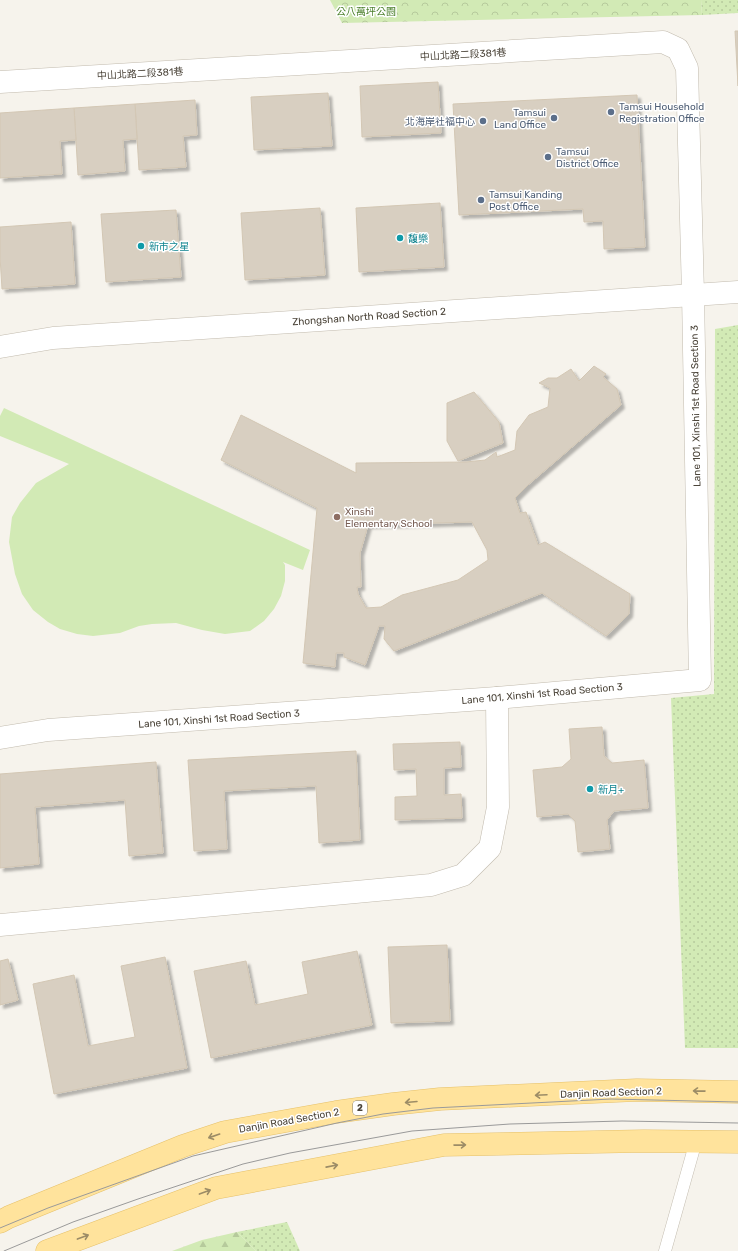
<svg xmlns="http://www.w3.org/2000/svg" width="738" height="1251" viewBox="0 0 738 1251" font-family="Rubik,'Noto Sans TC',sans-serif">
<defs>
<pattern id="grass-dots" width="8" height="8" patternUnits="userSpaceOnUse"><rect width="8" height="8" fill="#d2eab5"/><path d="M2 2h.1M6 6h.1" fill="none" stroke="#b6ca9c" stroke-width="1.8" stroke-linecap="round"/></pattern>
<pattern id="forest-firs" width="22" height="20" patternUnits="userSpaceOnUse"><rect width="22" height="20" fill="#d2eab5"/><path d="M5 1l3.5 6h-7zM16 11l3.5 6h-7z" fill="#b6ca9c"/></pattern>
<pattern id="park-crowns" width="20" height="18" patternUnits="userSpaceOnUse"><rect width="20" height="18" fill="#d2eab5"/><path d="M2 6a3 3 0 1 1 6 0M12 15a3 3 0 1 1 6 0" fill="none" stroke="#b6ca9c"/></pattern>
<filter id="shadow"><feDropShadow dx="3.5" dy="3.5" stdDeviation="1" flood-color="#0004"/></filter>
</defs>
<rect width="100%" height="100%" fill="#f6f3ec"/>
<g fill="url(#grass-dots)">
<polygon points="701,0 738,0 738,13 702,15"/>
<polygon points="738,325 738,1048 685,1048 671,698 714,694 715,329"/>
<polygon points="287,1222 300,1251 256,1251 237,1232"/>
</g>
<polygon fill="url(#forest-firs)" points="237,1232 256,1251 172,1251 202,1240"/>
<polygon fill="url(#park-crowns)" points="330,0 701,0 702,15 342,23"/>
<polygon fill="#d2eab5" points="4,408 310,550 303,570 283,562 285,565 285,581 281,596 274,609 264,621 250,631 225,634 202,630 176,623 152,624 139,626 120,633 93,636 77,634 60,629 48,622 33,610 22,594 15,574 9,542 12,517 20,503 36,483 69,464 0,436 0,416"/>
<g fill="#d8cfc1" stroke="#d3c7b4" fill-rule="evenodd" filter="url(#shadow)">
<polygon points="735,31 738,31 738,86"/>
<polygon points="438,82 441,133 362,137 360,86"/>
<polygon points="328,93 332,146 254,150 251,97"/>
<polygon points="637,95 645,247 604,249 603,221 584,222 583,209 459,215 453,104"/>
<polygon points="195,100 197,135 183,136 186,167 139,170 135,104"/>
<polygon points="135,104 137,139 123,140 125,171 78,175 74,108"/>
<polygon points="74,108 76,140 60,141 62,174 0,178 0,113"/>
<polygon points="440,203 444,267 359,272 356,208"/>
<polygon points="320,208 325,275 245,280 241,213"/>
<polygon points="176,210 181,277 106,282 101,214"/>
<polygon points="71,222 75,284 2,289 0,257 0,227"/>
<path d="M 594,366 L 606,374 L 603,377 L 617,389 L 621,405 L 529,484 L 515,498 L 520,513 L 526,512 L 538,545 L 545,542 L 630,594 L 629,614 L 606,636 L 542,593 L 394,651 L 384,639 L 385,626 L 379,626 L 365,665 L 344,657 L 344,653 L 336,653 L 335,667 L 303,663 L 317,508 L 221,460 L 241,415 L 356,473 L 356,463 L 466,462 L 485,460 L 496,452 L 497,457 L 515,450 L 517,431 L 529,415 L 548,407 L 550,388 L 539,383 L 548,378 L 557,378 L 571,369 L 579,381 ZM 472,522 L 487,550 L 488,560 L 458,580 L 402,595 L 381,607 L 366,608 L 358,594 L 357,587 L 361,587 L 360,553 L 368,525 Z"/>
<polygon points="474,392 499,422 503,443 458,461 447,441 447,403"/>
<polygon points="602,727 604,756 612,763 644,760 648,808 614,811 607,820 610,849 578,852 575,821 568,814 537,817 533,770 562,767 571,759 569,729"/>
<polygon points="460,742 461,767 444,768 444,795 461,794 462,818 395,820 395,797 417,796 416,769 394,770 393,744"/>
<polygon points="356,751 360,840 319,843 316,786 224,791 227,849 194,851 188,760"/>
<polygon points="156,762 163,853 129,856 125,800 35,807 39,864 0,868 0,774"/>
<polygon points="447,945 450,1021 391,1023 388,947"/>
<polygon points="357,951 372,1025 211,1058 194,971 246,961 255,1005 308,994 302,962"/>
<polygon points="165,957 187,1068 54,1094 33,984 74,975 88,1046 135,1037 121,966"/>
<polygon points="8,959 18,1000 0,1005 0,961"/>
</g>
<g fill="none" stroke-linecap="round" stroke-linejoin="round">
<g stroke="#c2bbae" stroke-width="13">
<polyline id="service" points="665,1251 696,1141"/>
</g>
<g stroke="#c2bbae" stroke-width="23">
<g id="minor">
<polyline points="0,82 663,42 678,49 687,68 693,294 700,680 497,698 48,730 0,738"/>
<polyline points="0,925 431,885 463,875 490,848 498,807 497,698"/>
</g>
</g>
<g stroke="#c2bbae" stroke-width="23">
<polyline id="tertiary" points="0,347 53,338 738,292"/>
</g>
<g stroke="#e6c16a" stroke-width="23">
<g id="primary">
<polyline points="0,1222 9,1217 183,1146 225,1132 336,1112 393,1104 440,1099 637,1090 738,1092"/>
<polyline points="47,1251 216,1188 444,1145 644,1141 738,1142"/>
</g>
</g>
<use href="#service" stroke="#fff" stroke-width="12"/>
<use href="#minor" stroke="#fff" stroke-width="22"/>
<use href="#tertiary" stroke="#fff" stroke-width="22"/>
<use href="#primary" stroke="#ffe39c" stroke-width="22"/>
<g stroke="#9a9a9a" stroke-width="1">
<polyline points="0,1228 48,1208 193,1156 337,1123 383,1114 433,1108 611,1099 738,1102"/>
<polyline points="4,1251 73,1222 138,1199 243,1164 290,1153 412,1131 510,1124 622,1121 738,1123"/>
</g>
</g>
<defs><path id="oneway-shaft" d="M-6 0H5M1.5-3L5.5 0L1.5 3" fill="none" stroke-width="1.6" stroke-linecap="round" stroke-linejoin="round"/></defs>
<g stroke="#9c8c66">
<use href="#oneway-shaft" transform="translate(699 1091) rotate(-179)"/>
<use href="#oneway-shaft" transform="translate(541 1095) rotate(177)"/>
<use href="#oneway-shaft" transform="translate(411 1102) rotate(175)"/>
<use href="#oneway-shaft" transform="translate(214 1136) rotate(161)"/>
<use href="#oneway-shaft" transform="translate(460 1145) rotate(-1)"/>
<use href="#oneway-shaft" transform="translate(332 1166) rotate(-11)"/>
<use href="#oneway-shaft" transform="translate(205 1192) rotate(-20)"/>
<use href="#oneway-shaft" transform="translate(83 1237) rotate(-20)"/>
</g>
<g fill="#5c6f8a" stroke="#fff" stroke-width="1.5">
<circle cx="611" cy="112" r="4"/>
<circle cx="554" cy="118" r="4"/>
<circle cx="483" cy="121" r="4"/>
<circle cx="548" cy="157" r="4"/>
<circle cx="481" cy="200" r="4"/>
</g>
<g fill="#0f9aa8" stroke="#fff" stroke-width="1.5">
<circle cx="400" cy="238" r="4"/>
<circle cx="141" cy="246" r="4"/>
<circle cx="590" cy="789" r="4"/>
</g>
<circle fill="#8d6e63" stroke="#fff" stroke-width="1.5" cx="337" cy="517" r="4"/>
<g text-anchor="middle" stroke-width="3" stroke-linejoin="round" paint-order="stroke">
<rect fill="#fff" stroke="#817c74" stroke-width="1" x="353" y="1101" width="14" height="14" rx="3"/>
<g font-size="9" font-weight="bold" fill="#4b4439">
<text x="360" y="1111">2</text>
</g>
<g font-size="10" fill="#4a7f2a" stroke="#fff">
<text x="366" y="15">公八萬坪公園</text>
</g>
<g font-size="10" fill="#4b4439" stroke="#fff">
<text transform="translate(463 54) rotate(-3)" y="4">中山北路二段381巷</text>
<text transform="translate(140 73) rotate(-3)" y="4">中山北路二段381巷</text>
<text transform="translate(369 316) rotate(-4)" y="4">Zhongshan North Road Section 2</text>
<text transform="translate(695 406) rotate(-91)" y="4">Lane 101, Xinshi 1st Road Section 3</text>
<text transform="translate(542 693) rotate(-5)" y="4">Lane 101, Xinshi 1st Road Section 3</text>
<text transform="translate(219 718) rotate(-4)" y="4">Lane 101, Xinshi 1st Road Section 3</text>
<text transform="translate(611 1092) rotate(-2)" y="4">Danjin Road Section 2</text>
<text transform="translate(289 1120) rotate(-10)" y="4">Danjin Road Section 2</text>
</g>
<g font-size="10" fill="#4e5e75" stroke="#fff" text-anchor="start">
<text x="619" y="110">Tamsui Household<tspan x="619" dy="12">Registration Office</tspan></text>
<text x="546" y="116" text-anchor="end">Tamsui<tspan x="546" dy="12">Land Office</tspan></text>
<text x="475" y="125" text-anchor="end">北海岸社福中心</text>
<text x="556" y="155">Tamsui<tspan x="556" dy="12">District Office</tspan></text>
<text x="489" y="198">Tamsui Kanding<tspan x="489" dy="12">Post Office</tspan></text>
</g>
<g font-size="10" fill="#0d838f" stroke="#fff" text-anchor="start">
<text x="408" y="242">馥樂</text>
<text x="149" y="250">新市之星</text>
<text x="598" y="793">新月+</text>
</g>
<g font-size="10" fill="#785e54" stroke="#fff" text-anchor="start">
<text x="345" y="515">Xinshi<tspan x="345" dy="12">Elementary School</tspan></text>
</g>
</g>
</svg>
